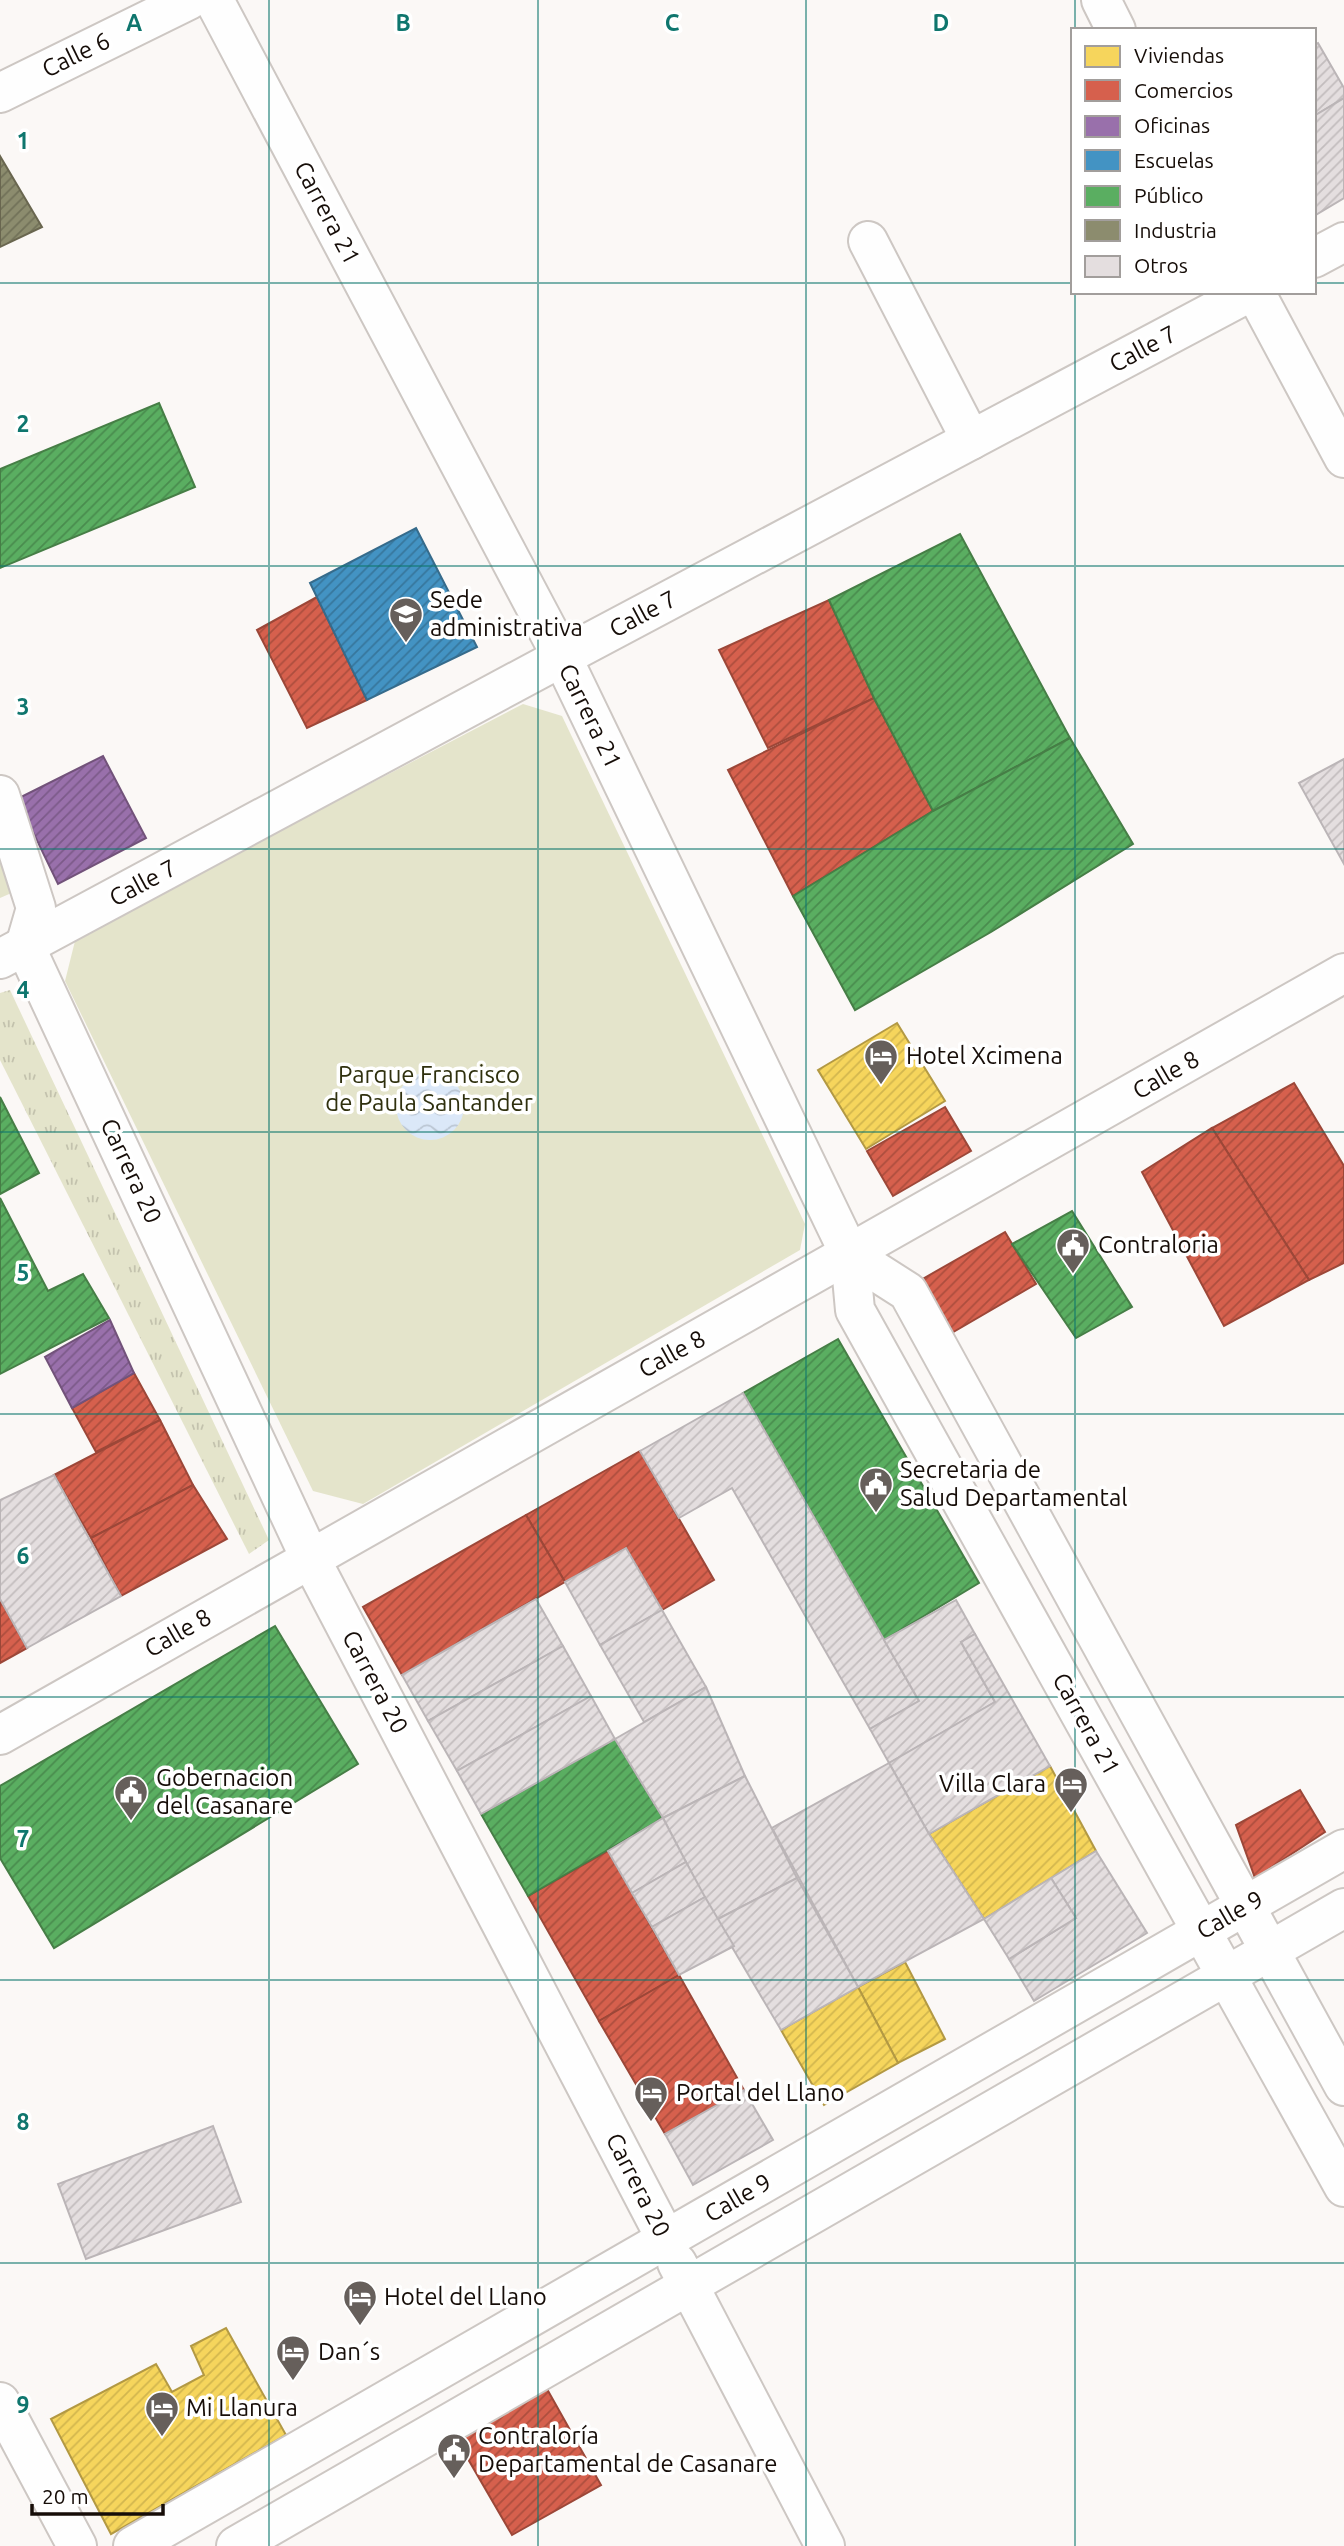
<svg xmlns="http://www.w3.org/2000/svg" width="1344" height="2546" viewBox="0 0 1344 2546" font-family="Ubuntu,sans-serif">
<defs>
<pattern id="grass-tufts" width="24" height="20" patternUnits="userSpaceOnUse" patternTransform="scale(1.75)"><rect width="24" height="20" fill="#e4e4cb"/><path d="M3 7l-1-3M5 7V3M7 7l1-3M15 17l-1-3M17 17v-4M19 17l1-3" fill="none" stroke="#c3c2ad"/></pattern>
<pattern id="water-waves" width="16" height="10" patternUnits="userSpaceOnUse" patternTransform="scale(1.75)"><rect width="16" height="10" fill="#dbe8f8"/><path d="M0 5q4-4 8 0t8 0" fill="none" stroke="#bbc6d3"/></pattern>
<pattern id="homes-hatch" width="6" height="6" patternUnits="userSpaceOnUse" patternTransform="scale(1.75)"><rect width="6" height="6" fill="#f6d55c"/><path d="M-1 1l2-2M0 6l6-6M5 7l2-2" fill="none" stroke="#d2b64e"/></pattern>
<pattern id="shops-hatch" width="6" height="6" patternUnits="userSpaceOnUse" patternTransform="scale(1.75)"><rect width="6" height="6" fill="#d6604d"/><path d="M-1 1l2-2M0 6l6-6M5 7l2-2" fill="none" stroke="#ad4e3e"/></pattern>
<pattern id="offices-hatch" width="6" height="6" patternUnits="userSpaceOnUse" patternTransform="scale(1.75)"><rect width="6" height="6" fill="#9970ab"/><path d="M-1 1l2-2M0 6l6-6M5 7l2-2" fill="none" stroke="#7c5a89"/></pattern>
<pattern id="schools-hatch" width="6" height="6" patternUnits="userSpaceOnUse" patternTransform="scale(1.75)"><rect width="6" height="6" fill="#4393c3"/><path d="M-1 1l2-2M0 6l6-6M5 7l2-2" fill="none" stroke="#37769c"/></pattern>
<pattern id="public-hatch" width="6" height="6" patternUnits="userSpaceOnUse" patternTransform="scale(1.75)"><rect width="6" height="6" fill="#5aae61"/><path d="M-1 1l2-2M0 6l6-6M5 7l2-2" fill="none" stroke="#498c4e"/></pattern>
<pattern id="industry-hatch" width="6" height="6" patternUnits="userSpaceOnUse" patternTransform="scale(1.75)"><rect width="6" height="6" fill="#8c8c6e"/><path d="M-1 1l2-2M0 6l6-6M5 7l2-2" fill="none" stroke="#717158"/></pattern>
<pattern id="building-hatch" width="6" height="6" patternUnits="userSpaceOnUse" patternTransform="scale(1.75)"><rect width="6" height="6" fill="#e4dedf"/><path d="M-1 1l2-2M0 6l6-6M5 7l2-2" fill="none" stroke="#c3bdbe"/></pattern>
</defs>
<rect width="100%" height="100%" fill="#fbf8f6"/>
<polygon fill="url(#grass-tufts)" points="10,990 269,1540 249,1554 0,1060 0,993"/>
<g fill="#e4e4cb">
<polygon points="523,704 562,716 805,1224 800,1250 363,1504 313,1491 65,981 76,937"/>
<polygon points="0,841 16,891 0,898"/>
</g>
<circle fill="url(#water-waves)" cx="430" cy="1106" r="34"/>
<g fill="url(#homes-hatch)" stroke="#b39943" stroke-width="2">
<polygon points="897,1023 945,1101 866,1149 818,1070"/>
<polygon points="1050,1766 1096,1851 984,1919 929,1834"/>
<polygon points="905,1962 945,2039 898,2063 858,1987"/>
<polygon points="858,1987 898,2063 824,2105 781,2030"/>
<polygon points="226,2328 286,2435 111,2534 51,2419 156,2364 172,2392 204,2375 191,2346"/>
</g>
<g fill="url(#shops-hatch)" stroke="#9c4738" stroke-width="2">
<polygon points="317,597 367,700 307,728 257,630"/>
<polygon points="829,600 874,698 768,748 719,650"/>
<polygon points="874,698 933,811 793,896 728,770"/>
<polygon points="1294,1083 1344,1166 1344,1263 1309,1280 1212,1128"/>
<polygon points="945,1107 971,1151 893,1196 867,1151"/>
<polygon points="1212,1128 1309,1280 1224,1326 1142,1172"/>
<polygon points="1005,1232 1036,1284 950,1334 919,1281"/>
<polygon points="134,1373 160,1420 96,1452 72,1408"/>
<polygon points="160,1420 193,1485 91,1538 54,1475"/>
<polygon points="640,1451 714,1580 662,1610 626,1548 565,1582 526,1515"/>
<polygon points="193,1485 227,1539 121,1596 91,1538"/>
<polygon points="526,1515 565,1582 402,1675 363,1607"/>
<polygon points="0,1599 27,1648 0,1663"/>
<polygon points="1300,1790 1325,1832 1255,1878 1236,1825"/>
<polygon points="608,1851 679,1975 599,2021 528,1896"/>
<polygon points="679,1975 744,2090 665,2134 599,2021"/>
<polygon points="547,2389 601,2485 512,2535 457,2440"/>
</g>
<g fill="url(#offices-hatch)" stroke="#72527a" stroke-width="2">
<polygon points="103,756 146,838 58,884 17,799"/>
<polygon points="110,1320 134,1373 72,1408 45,1357"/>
</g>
<polygon fill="url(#schools-hatch)" stroke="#366b8b" stroke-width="2" points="416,528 477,647 367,700 310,583"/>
<g fill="url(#public-hatch)" stroke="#467e46" stroke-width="2">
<polygon points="159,403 195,487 0,568 0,469"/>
<polygon points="960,534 1070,738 933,811 874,698 829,600"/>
<polygon points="1070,738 1133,844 991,932 855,1010 793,896 933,811"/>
<polygon points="0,1097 39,1173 0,1194"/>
<polygon points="0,1198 48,1291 83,1274 109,1318 0,1374"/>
<polygon points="1072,1211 1132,1307 1076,1338 1012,1244"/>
<polygon points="838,1339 979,1583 884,1640 743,1393"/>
<polygon points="275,1626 358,1764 54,1948 0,1858 0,1786"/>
<polygon points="615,1739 663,1818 528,1896 481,1814"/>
</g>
<polygon fill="url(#industry-hatch)" stroke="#69664f" stroke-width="2" points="0,156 42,227 0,247"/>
<g fill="url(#building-hatch)" stroke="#bbb5b7" stroke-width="2">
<polygon points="1318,43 1344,88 1344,98 1314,116 1314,45"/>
<polygon points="1344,98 1344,198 1314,216 1314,116"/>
<polygon points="1344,759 1344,864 1299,783"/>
<polygon points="743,1393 919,1701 870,1729 732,1488 679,1518 640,1451"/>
<polygon points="54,1475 121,1596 27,1648 0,1599 0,1500"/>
<polygon points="626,1548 662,1610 600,1645 565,1582"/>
<polygon points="536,1599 563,1646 428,1721 402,1675"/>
<polygon points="956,1600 975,1634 961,1642 995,1702 889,1763 870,1729 919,1701 884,1640"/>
<polygon points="662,1610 706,1687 644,1722 600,1645"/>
<polygon points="975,1634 1050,1766 929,1834 889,1763 995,1702 961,1642"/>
<polygon points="563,1646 591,1696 457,1771 428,1721"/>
<polygon points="706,1687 745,1776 663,1818 615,1739"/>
<polygon points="591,1696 615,1739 481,1814 457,1771"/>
<polygon points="889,1763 929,1834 984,1919 858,1987 772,1828"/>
<polygon points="745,1776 797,1878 716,1920 663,1818"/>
<polygon points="663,1818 686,1862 632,1893 608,1851"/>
<polygon points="1096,1851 1147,1933 1034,2001 1009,1959 1076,1918 1051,1878"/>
<polygon points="686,1862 705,1897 652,1927 632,1893"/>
<polygon points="797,1878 858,1987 781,2030 716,1920"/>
<polygon points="1051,1878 1076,1918 1009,1959 984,1919"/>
<polygon points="705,1897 734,1946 679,1975 652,1927"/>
<polygon points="744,2090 773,2140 693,2185 665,2134"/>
<polygon points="213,2126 241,2202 86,2259 58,2184"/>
</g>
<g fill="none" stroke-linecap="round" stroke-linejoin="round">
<g stroke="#cdc7c3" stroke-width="42">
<g id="minor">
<polyline points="214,0 562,657 850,1255 855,1310 1344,2187"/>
<polyline points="1101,0 1116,30"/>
<polyline points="0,93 189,0"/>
<polyline points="868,241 971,440"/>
<polyline points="1314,258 1344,242"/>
<polyline points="1255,292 1344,458"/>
<polyline points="0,795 36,908 25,946 310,1558 666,2239"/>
<polyline points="0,959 562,657 1250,292"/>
<polyline points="850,1255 908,1292 1344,2086"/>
<polyline points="0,1735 1344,973"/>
<polyline points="0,2402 77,2546"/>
</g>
</g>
<g stroke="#cdc7c3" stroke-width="42">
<g id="major">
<polyline points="677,2263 825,2546"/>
<polyline points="133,2546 1344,1849"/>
<polyline points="236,2546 1344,1908"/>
</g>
</g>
<use href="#minor" stroke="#fefefe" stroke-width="38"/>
<use href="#major" stroke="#fefefe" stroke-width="38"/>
</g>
<path fill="none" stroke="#0f766e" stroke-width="2" stroke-opacity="0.55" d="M 269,0 L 269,2546M 538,0 L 538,2546M 806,0 L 806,2546M 1075,0 L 1075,30M 0,283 L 1073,283M 1314,283 L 1344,283M 1075,292 L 1075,2546M 0,566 L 1344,566M 0,849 L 1344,849M 0,1132 L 1344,1132M 0,1414 L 1344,1414M 0,1697 L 1344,1697M 0,1980 L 1344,1980M 0,2263 L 1344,2263"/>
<defs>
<g id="university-pin" transform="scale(1.75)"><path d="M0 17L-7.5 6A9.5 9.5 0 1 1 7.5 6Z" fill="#665f5b" stroke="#fff"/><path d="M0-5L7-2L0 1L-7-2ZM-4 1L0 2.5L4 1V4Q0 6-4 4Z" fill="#fff"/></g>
<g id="hotel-pin" transform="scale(1.75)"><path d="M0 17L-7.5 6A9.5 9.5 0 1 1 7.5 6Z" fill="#665f5b" stroke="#fff"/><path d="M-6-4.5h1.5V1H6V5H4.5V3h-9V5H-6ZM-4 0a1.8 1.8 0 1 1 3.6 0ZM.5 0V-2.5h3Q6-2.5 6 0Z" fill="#fff"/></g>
<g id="civic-pin" transform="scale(1.75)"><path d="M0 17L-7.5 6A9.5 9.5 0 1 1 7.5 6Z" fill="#665f5b" stroke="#fff"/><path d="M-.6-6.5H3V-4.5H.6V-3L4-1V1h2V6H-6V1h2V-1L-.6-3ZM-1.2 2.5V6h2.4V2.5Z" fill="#fff"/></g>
</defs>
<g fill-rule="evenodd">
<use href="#university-pin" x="406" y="614"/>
<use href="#hotel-pin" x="881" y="1056"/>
<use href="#civic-pin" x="1073" y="1245"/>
<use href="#civic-pin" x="876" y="1484"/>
<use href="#hotel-pin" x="1071" y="1784"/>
<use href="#civic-pin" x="131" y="1792"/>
<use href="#hotel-pin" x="651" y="2093"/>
<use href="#hotel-pin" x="360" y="2297"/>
<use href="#hotel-pin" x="293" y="2352"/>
<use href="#hotel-pin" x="162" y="2408"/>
<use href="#civic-pin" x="454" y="2450"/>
</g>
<g text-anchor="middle" stroke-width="7" stroke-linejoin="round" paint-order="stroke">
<g font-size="24" fill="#160d08" stroke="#fff">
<text transform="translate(76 55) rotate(-26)" y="8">Calle 6</text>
<text transform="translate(327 213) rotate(62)" y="8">Carrera 21</text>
<text transform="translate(1143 349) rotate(-28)" y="8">Calle 7</text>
<text transform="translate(643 614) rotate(-28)" y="8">Calle 7</text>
<text transform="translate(590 716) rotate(64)" y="8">Carrera 21</text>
<text transform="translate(143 883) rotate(-28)" y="8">Calle 7</text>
<text transform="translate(1166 1075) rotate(-30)" y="8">Calle 8</text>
<text transform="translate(131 1171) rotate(65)" y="8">Carrera 20</text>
<text transform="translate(672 1354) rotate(-29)" y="8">Calle 8</text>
<text transform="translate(178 1633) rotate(-30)" y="8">Calle 8</text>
<text transform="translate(375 1682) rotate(62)" y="8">Carrera 20</text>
<text transform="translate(1086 1724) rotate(61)" y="8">Carrera 21</text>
<text transform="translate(1230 1915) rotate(-30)" y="8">Calle 9</text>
<text transform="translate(638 2185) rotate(63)" y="8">Carrera 20</text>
<text transform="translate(738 2198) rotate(-30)" y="8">Calle 9</text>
</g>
<g font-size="24" fill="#160d08" stroke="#fff" text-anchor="start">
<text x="430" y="608">Sede<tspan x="430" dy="28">administrativa</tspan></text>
<text x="906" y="1064">Hotel Xcimena</text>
<text x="1098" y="1253">Contraloria</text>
<text x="900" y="1478">Secretaria de<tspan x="900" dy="28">Salud Departamental</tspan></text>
<text x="156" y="1786">Gobernacion<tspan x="156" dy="28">del Casanare</tspan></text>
<text x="1046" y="1792" text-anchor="end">Villa Clara</text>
<text x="676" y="2101">Portal del Llano</text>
<text x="384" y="2305">Hotel del Llano</text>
<text x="318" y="2360">Dan´s</text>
<text x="186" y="2416">Mi Llanura</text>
<text x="478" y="2444">Contraloría<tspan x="478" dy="28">Departamental de Casanare</tspan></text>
</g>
<g font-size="24" fill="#2f300e" stroke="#fff">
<text x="429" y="1083">Parque Francisco<tspan x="429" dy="28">de Paula Santander</tspan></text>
</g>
</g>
<g font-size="23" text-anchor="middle" font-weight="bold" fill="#0f766e" stroke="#fff" stroke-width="7" stroke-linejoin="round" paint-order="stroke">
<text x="134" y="31">A</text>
<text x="403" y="31">B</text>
<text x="672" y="31">C</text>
<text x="941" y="31">D</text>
<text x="23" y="149">1</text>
<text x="23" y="432">2</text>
<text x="23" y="715">3</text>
<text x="23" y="998">4</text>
<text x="23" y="1281">5</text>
<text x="23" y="1564">6</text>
<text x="23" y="1847">7</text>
<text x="23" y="2130">8</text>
<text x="23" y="2413">9</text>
</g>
<rect x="1071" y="28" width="245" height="266" fill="#ffffff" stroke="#a29e9c" stroke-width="2"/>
<rect x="1085" y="46" width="35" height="21" fill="#f6d55c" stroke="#a29e9c" stroke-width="2"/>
<text x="1134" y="63" font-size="21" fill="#160d08">Viviendas</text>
<rect x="1085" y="80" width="35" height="21" fill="#d6604d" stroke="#a29e9c" stroke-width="2"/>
<text x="1134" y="98" font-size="21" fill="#160d08">Comercios</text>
<rect x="1085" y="116" width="35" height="21" fill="#9970ab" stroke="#a29e9c" stroke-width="2"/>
<text x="1134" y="133" font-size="21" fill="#160d08">Oficinas</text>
<rect x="1085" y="150" width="35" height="21" fill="#4393c3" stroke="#a29e9c" stroke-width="2"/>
<text x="1134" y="168" font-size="21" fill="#160d08">Escuelas</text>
<rect x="1085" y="186" width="35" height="21" fill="#5aae61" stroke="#a29e9c" stroke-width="2"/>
<text x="1134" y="203" font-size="21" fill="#160d08">Público</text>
<rect x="1085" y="220" width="35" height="21" fill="#8c8c6e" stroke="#a29e9c" stroke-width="2"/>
<text x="1134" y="238" font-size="21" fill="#160d08">Industria</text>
<rect x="1085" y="256" width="35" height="21" fill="#e4dedf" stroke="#a29e9c" stroke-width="2"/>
<text x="1134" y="273" font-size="21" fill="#160d08">Otros</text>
<path d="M32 2504v10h131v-10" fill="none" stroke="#160d08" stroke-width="3.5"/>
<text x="42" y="2504" font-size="21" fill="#160d08" stroke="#ffffff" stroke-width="5" paint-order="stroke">20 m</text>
</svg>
